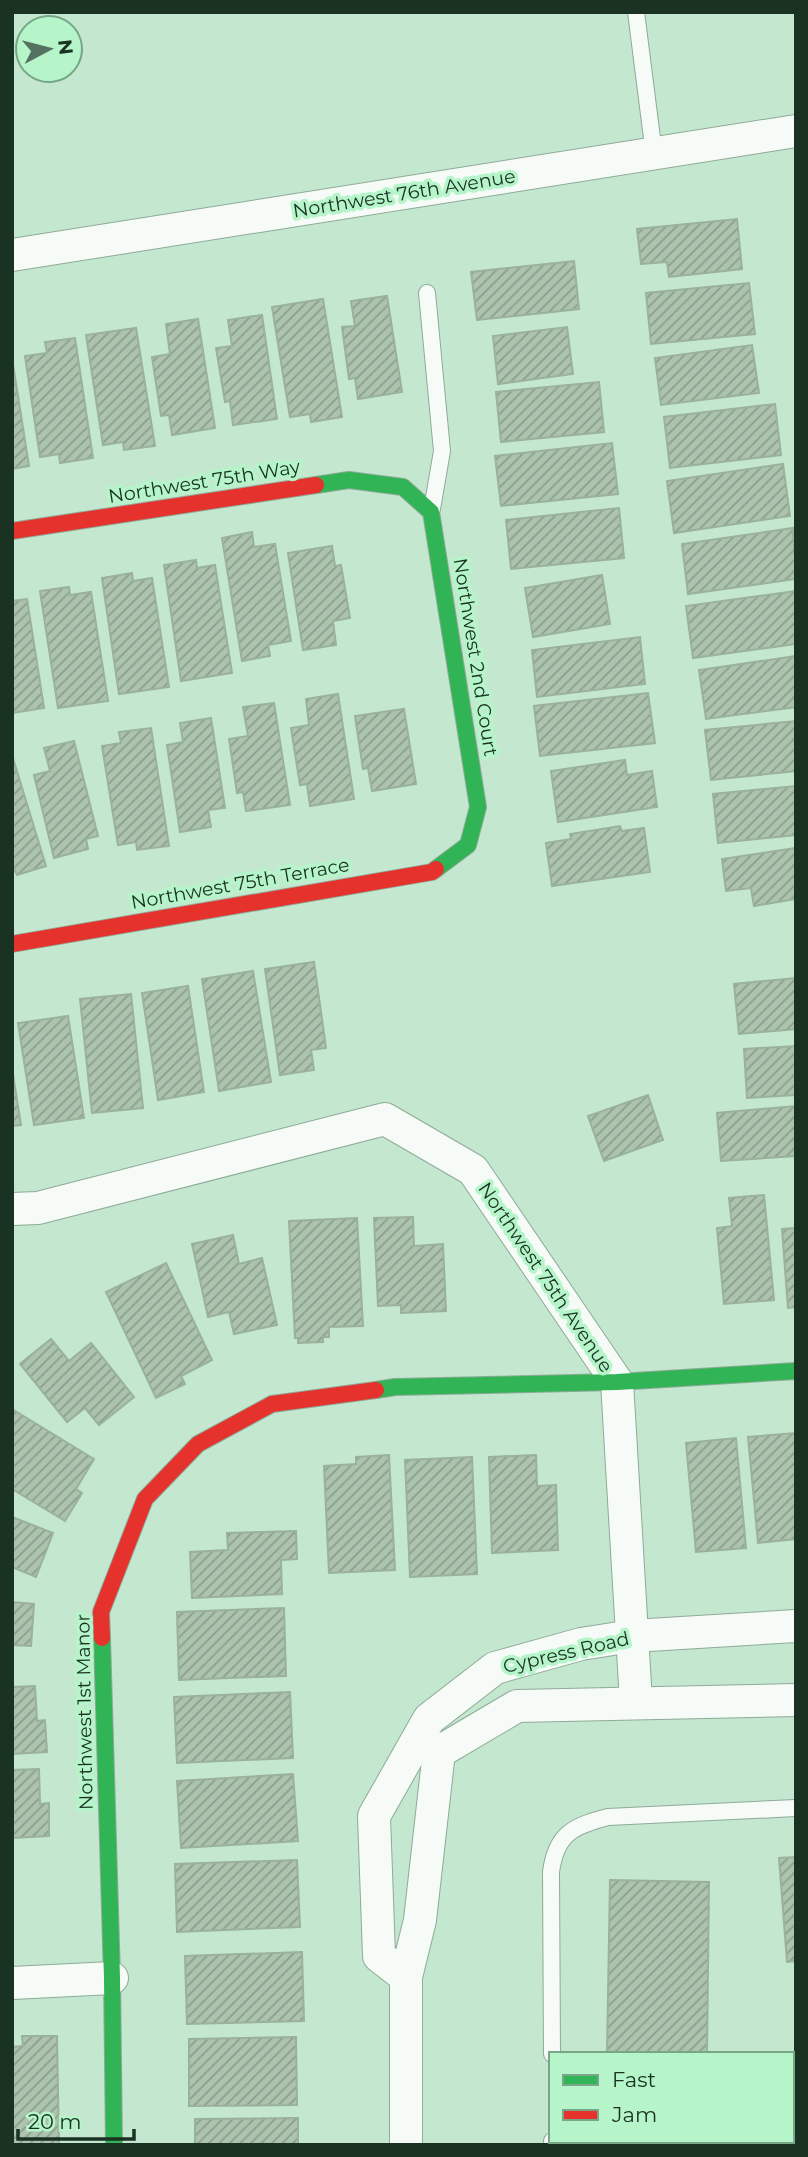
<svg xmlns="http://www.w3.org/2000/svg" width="808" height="2157" viewBox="0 0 808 2157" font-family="Montserrat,sans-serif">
<defs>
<pattern id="building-hatch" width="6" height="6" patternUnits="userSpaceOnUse" patternTransform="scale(1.75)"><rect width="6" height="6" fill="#acc3ad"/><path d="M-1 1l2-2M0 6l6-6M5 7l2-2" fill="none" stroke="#8b9f8c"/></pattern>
</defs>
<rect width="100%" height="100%" fill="#c4e7cf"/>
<g fill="url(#building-hatch)" stroke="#9ab19b" stroke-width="2">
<polygon points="737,219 742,269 669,277 667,262 641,264 637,229"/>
<polygon points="574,261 579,309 477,320 471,272"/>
<polygon points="749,283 755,334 651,344 646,293"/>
<polygon points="387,296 402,392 358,399 355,378 349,379 342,327 355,326 351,301"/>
<polygon points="323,299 342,417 311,422 310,414 290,417 272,307"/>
<polygon points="262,315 277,419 233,425 230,401 225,402 216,348 232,346 228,320"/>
<polygon points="198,319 215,428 172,435 169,415 161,416 152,357 170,354 166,324"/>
<polygon points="567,327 573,374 498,384 493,336"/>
<polygon points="136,328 155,446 124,450 123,442 103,445 86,335"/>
<polygon points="75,338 93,458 60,463 59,454 40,457 25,356 47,353 45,342"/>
<polygon points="752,345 759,393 661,405 655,358"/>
<polygon points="12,358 29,466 12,469"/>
<polygon points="599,382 604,432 501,442 496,392"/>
<polygon points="775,404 781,455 670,468 664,417"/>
<polygon points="612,443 618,494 501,506 495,456"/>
<polygon points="783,464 790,516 674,533 667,481"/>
<polygon points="619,508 624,558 511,569 506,520"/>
<polygon points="793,528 796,579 688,594 682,544"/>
<polygon points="252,532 254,547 275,544 291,641 268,645 270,656 242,661 222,538"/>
<polygon points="332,546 335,566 341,565 350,618 333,621 336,645 303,650 288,553"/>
<polygon points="196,560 197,568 215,565 232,673 181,681 164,565"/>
<polygon points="132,573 133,581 152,578 169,687 119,694 102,578"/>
<polygon points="602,575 610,624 533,637 525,588"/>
<polygon points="69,587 70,595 91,592 108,701 58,708 40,591"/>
<polygon points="796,591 796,644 693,658 686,606"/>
<polygon points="27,599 44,708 12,713 12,601"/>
<polygon points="640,637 645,684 537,697 532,650"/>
<polygon points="796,656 796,707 706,719 699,670"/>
<polygon points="648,693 655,743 540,756 534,706"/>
<polygon points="338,694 354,799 310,806 307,784 300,785 291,728 309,725 306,699"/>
<polygon points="274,703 290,805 246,811 243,792 237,793 229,739 248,736 243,707"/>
<polygon points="404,709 416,784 372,791 368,768 363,769 355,716"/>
<polygon points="211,718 225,808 208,810 211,827 180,832 167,745 183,742 180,723"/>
<polygon points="796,721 796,771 711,780 705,730"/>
<polygon points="151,728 169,846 137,850 136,842 118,845 102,746 121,743 119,732"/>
<polygon points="74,741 98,836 86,839 88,849 54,858 34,775 50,771 44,748"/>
<polygon points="12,755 46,866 17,875 12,865"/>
<polygon points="625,760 627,775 652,771 657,807 558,822 551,771"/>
<polygon points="796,786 796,835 718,843 713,794"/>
<polygon points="620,826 622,831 644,828 650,872 552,886 546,843 571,839 570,834"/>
<polygon points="796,848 796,899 754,906 751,888 726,891 722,859"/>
<polygon points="314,962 326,1048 311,1050 314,1070 280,1075 265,969"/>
<polygon points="253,971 271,1082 219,1091 202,979"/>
<polygon points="796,978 796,1029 739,1034 734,984"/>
<polygon points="188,986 204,1092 158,1100 142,993"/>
<polygon points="131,994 143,1108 92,1113 80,999"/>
<polygon points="68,1016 84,1118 34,1125 18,1023"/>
<polygon points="796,1046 796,1095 747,1098 744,1049"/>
<polygon points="12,1068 21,1125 12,1126"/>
<polygon points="648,1095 663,1140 604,1161 588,1116"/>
<polygon points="796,1106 796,1156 721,1161 717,1113"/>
<polygon points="764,1195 774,1300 724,1304 717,1228 732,1226 729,1198"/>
<polygon points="413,1217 414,1246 443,1244 446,1311 401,1313 401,1305 378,1306 374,1218"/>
<polygon points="357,1218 363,1326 329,1327 329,1337 323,1337 323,1342 298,1343 298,1338 295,1338 289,1221"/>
<polygon points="796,1228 796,1307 788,1308 782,1229"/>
<polygon points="233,1235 239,1264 262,1258 277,1325 234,1334 229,1312 208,1317 192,1244"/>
<polygon points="166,1263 212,1360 181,1376 185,1384 156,1398 106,1292"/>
<polygon points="51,1339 69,1361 91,1343 134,1397 99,1425 85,1408 67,1422 20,1364"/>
<polygon points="12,1409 94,1459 76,1489 82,1493 65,1521 12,1489"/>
<polygon points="796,1433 796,1539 758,1543 748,1437"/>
<polygon points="736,1438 746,1548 696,1552 686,1443"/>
<polygon points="389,1455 395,1570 329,1573 324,1466 356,1464 356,1457"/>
<polygon points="536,1455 537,1486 556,1485 558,1550 492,1553 489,1457"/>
<polygon points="472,1457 477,1574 410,1577 405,1460"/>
<polygon points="12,1517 53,1533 36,1577 12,1567"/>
<polygon points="296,1531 297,1559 281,1560 282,1594 192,1598 190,1552 228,1550 227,1533"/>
<polygon points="12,1602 34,1604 31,1646 12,1645"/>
<polygon points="284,1608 286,1676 179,1680 177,1612"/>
<polygon points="35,1686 37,1721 45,1720 47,1752 12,1754 12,1687"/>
<polygon points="290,1692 293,1758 177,1763 174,1697"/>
<polygon points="39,1769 40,1804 49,1803 49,1836 12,1838 12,1770"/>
<polygon points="293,1774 298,1841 181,1848 177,1781"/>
<polygon points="796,1857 796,1961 787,1962 779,1858"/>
<polygon points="297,1860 300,1927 177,1932 175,1864"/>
<polygon points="610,1880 709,1882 707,2054 607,2054"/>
<polygon points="302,1952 304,2021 187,2024 185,1956"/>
<polygon points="22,2036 57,2036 59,2145 12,2145 12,2047 23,2046"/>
<polygon points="296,2037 297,2105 189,2106 189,2039"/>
<polygon points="298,2118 298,2145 195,2145 195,2119"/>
<rect x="606" y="2141" width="100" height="4"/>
</g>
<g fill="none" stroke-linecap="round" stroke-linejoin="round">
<g stroke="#8faa98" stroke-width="18">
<g id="lane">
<polyline points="636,12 654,154"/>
<polyline points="427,293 442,451 432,509"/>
<path d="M 552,2054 L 551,1872 C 556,1834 573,1826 608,1817 L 796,1808"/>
<polyline points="552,2141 553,2145"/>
</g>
</g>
<g stroke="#8faa98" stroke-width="34">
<g id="street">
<polyline points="12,255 796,131"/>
<polyline points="12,1209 38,1208 385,1119 473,1170 617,1382 636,1702"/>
<polyline points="406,1977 379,1956 374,1816 429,1719 495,1668 581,1644 632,1636 796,1626"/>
<polyline points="12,1983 112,1978"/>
<polyline points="406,2145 406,1977 420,1920 439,1752 517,1706 796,1700"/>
</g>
</g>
<g stroke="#8faa98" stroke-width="18">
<g id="fast">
<polyline points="316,485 349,480 403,487 431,512 478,807 468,845 436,869"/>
<polyline points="376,1390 395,1387 617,1382 796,1371"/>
<polyline points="102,1638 112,1978 114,2145"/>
</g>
</g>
<g stroke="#8faa98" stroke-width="18">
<g id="jam">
<polyline points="12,531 316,485"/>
<polyline points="12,944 432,872 436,869"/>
<polyline points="102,1638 101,1612 145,1499 198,1444 272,1404 376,1390"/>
</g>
</g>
<use href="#lane" stroke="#f6fbf8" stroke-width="16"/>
<use href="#street" stroke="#f6fbf8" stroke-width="32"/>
<use href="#fast" stroke="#30b455" stroke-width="16"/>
<use href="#jam" stroke="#e5322d" stroke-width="16"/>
</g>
<g text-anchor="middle" stroke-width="7" stroke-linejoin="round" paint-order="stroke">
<g font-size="19" fill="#193222" stroke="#b6f5ca">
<text transform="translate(404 193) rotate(-9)" y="7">Northwest 76th Avenue</text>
<text transform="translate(204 481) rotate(-9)" y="7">Northwest 75th Way</text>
<text transform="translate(476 657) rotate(81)" y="7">Northwest 2nd Court</text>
<text transform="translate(240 883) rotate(-10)" y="7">Northwest 75th Terrace</text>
<text transform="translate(546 1277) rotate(56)" y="7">Northwest 75th Avenue</text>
<text transform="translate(566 1652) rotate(-13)" y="7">Cypress Road</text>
<text transform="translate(84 1712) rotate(-91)" y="7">Northwest 1st Manor</text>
</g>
</g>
<rect width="808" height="2157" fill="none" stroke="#193222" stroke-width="28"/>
<rect x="549" y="2052" width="245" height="91" fill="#b6f5ca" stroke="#77a787" stroke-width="2"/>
<rect x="563" y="2075" width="35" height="10" fill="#30b455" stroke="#77a787" stroke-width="2"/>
<text x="612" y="2087" font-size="21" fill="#193222">Fast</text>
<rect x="563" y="2110" width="35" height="10" fill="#e5322d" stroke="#77a787" stroke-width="2"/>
<text x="612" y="2122" font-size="21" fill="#193222">Jam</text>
<g transform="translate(49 49) rotate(83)"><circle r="33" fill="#b6f5ca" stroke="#77a787" stroke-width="2"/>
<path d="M0-5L12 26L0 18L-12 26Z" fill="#55715f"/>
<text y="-10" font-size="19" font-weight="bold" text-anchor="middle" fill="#193222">N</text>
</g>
<path d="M18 2129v10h116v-10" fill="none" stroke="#193222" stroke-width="3.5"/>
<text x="28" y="2129" font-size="21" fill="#193222" stroke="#b6f5ca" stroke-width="5" paint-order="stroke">20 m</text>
</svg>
